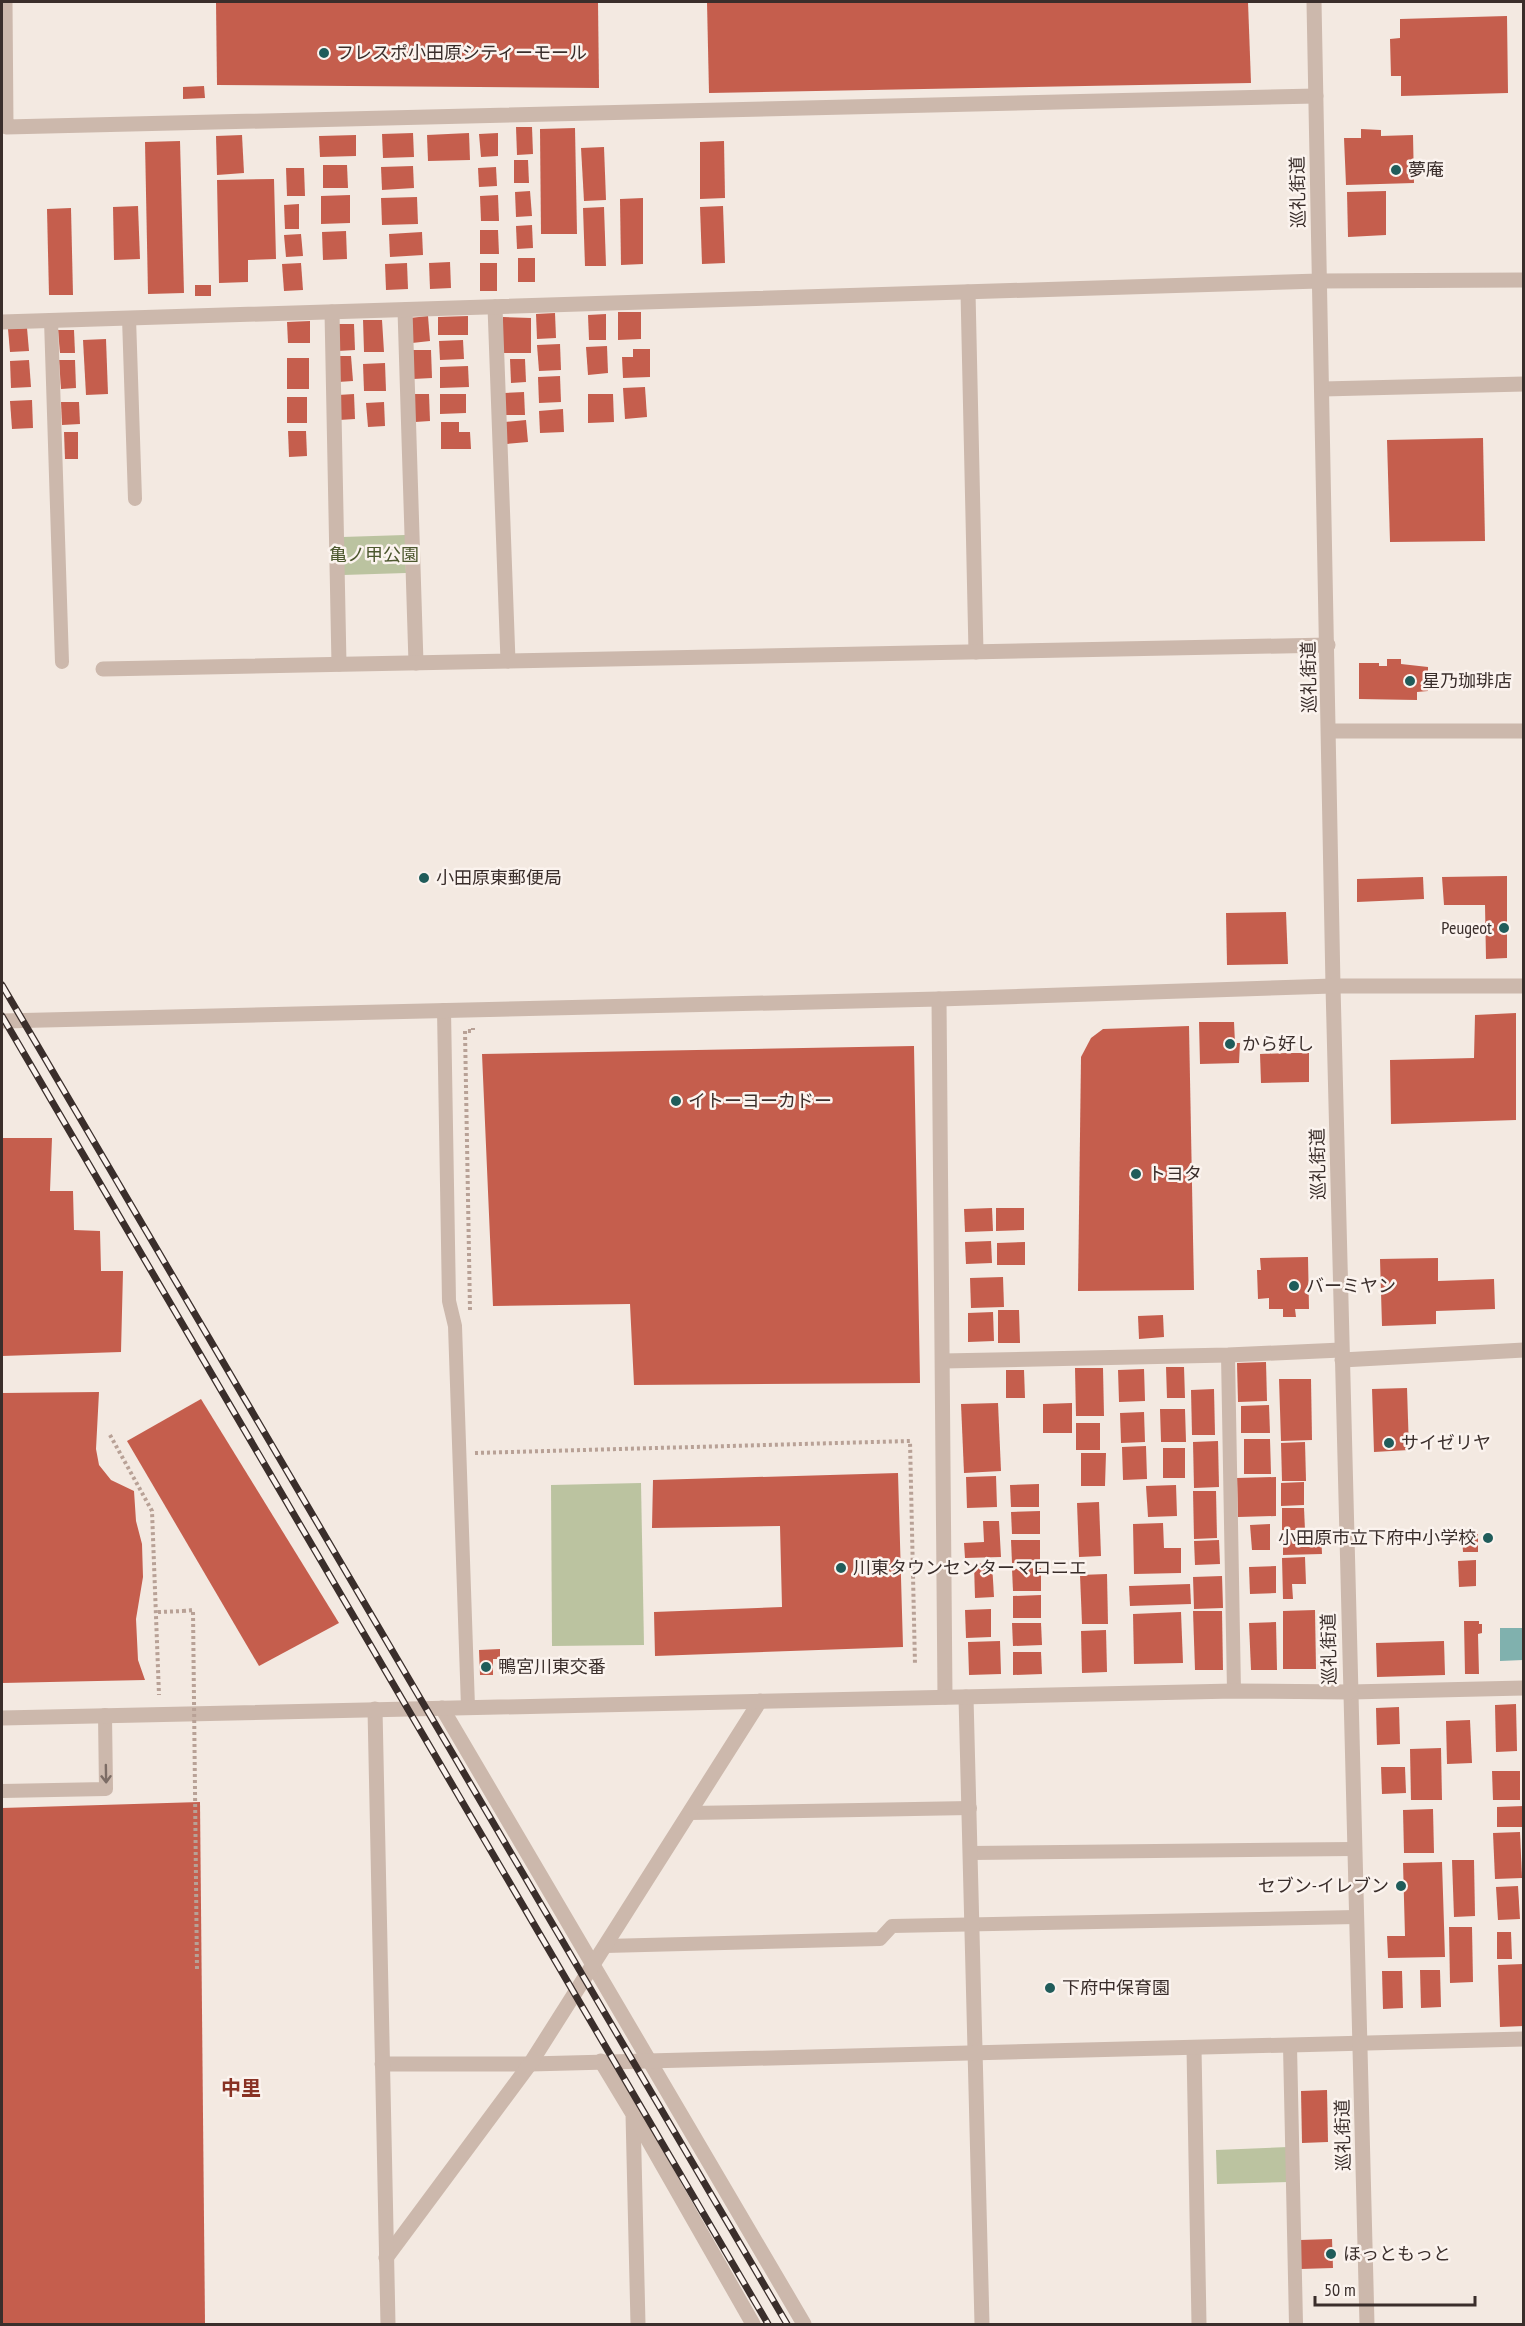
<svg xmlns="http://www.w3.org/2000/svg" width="1525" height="2326" viewBox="0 0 1525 2326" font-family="'PT Sans Narrow','Noto Sans JP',sans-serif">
<rect width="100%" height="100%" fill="#f3e9e1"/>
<g fill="#bbc3a0">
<polygon points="405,535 406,573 343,575 342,537"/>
<polygon points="641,1483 644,1645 552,1646 551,1485"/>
<polygon points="1288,2147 1289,2182 1217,2184 1216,2150"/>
</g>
<polygon fill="#80b1ae" points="1500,1628 1523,1628 1523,1660 1500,1661"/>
<g fill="#c55e4d">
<polygon points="216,2 598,2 599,88 217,85"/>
<polygon points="707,2 1248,2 1251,83 709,93"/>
<polygon points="1507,16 1508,93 1401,96 1401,76 1391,76 1390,39 1400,38 1400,19"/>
<polygon points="204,86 205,98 183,99 183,87"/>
<polygon points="516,127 532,127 533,154 517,155"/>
<polygon points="575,128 577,234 541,234 540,129"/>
<polygon points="1361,129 1381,130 1381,136 1413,135 1414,183 1346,185 1344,138 1361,138"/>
<polygon points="413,133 414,157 383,158 382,134"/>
<polygon points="469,133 470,160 428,161 427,135"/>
<polygon points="498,133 498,156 481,157 479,134"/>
<polygon points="242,135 244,173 217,175 216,136"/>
<polygon points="356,135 356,156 320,157 319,136"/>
<polygon points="180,141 184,293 148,294 145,142"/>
<polygon points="724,141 725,198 700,199 700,142"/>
<polygon points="604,147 606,200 584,201 581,148"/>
<polygon points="514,160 528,160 529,183 514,183"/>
<polygon points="323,165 347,165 348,188 323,188"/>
<polygon points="413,166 414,188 382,190 381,167"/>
<polygon points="496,167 497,186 479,187 478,168"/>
<polygon points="286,168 304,168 305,196 287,196"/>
<polygon points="274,179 276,259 248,260 248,282 219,283 217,180"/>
<polygon points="530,191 532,216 516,217 515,192"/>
<polygon points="1386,191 1386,235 1348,237 1347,192"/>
<polygon points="350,195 350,223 321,224 321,196"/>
<polygon points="498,195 499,221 481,221 480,196"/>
<polygon points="417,197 418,224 382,225 381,198"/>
<polygon points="643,198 643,264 621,265 620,199"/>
<polygon points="299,204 299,229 285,229 284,205"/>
<polygon points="138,206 140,259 114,260 113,207"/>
<polygon points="723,206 725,263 702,264 700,207"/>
<polygon points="604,207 606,266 585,266 583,208"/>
<polygon points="71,208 73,295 49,295 47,209"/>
<polygon points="532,225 533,248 517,249 516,226"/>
<polygon points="480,230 498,230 499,254 480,254"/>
<polygon points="346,231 347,259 323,260 322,232"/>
<polygon points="422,232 423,255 390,257 389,234"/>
<polygon points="301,234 303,256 286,257 284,235"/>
<rect x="518" y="258" width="17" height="24"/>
<polygon points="450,262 451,288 430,289 429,263"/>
<polygon points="301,263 303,290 284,291 282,264"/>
<polygon points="407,263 408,289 386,290 385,264"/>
<rect x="480" y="263" width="17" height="28"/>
<rect x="195" y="285" width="16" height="11"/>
<polygon points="618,312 641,312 641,339 618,340"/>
<polygon points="555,313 556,338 537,339 536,314"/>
<polygon points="606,314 606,340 589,340 588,315"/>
<polygon points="428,316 430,341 412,343 410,318"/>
<polygon points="468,316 468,335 438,335 438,317"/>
<polygon points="503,317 531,318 531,353 503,353"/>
<polygon points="363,320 382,320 384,352 364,352"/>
<polygon points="310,321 310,343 288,343 287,322"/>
<polygon points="337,324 354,324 355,350 338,351"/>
<polygon points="27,328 29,351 10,352 8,329"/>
<polygon points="58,330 74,330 75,353 60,353"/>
<polygon points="106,339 108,394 86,395 83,340"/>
<polygon points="463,340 464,359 440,360 439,341"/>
<polygon points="560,344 561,370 539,371 537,345"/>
<polygon points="607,346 608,373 588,375 586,347"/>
<polygon points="633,349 650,349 650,377 623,378 622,357 633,357"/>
<polygon points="412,350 431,350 432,378 413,379"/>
<polygon points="337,356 351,356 353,381 338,382"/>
<rect x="287" y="358" width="22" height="31"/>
<polygon points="510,359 525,359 526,382 511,383"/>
<polygon points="29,360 31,387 11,388 10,361"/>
<polygon points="59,360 75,360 76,388 61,389"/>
<polygon points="385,363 386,391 364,391 363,364"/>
<polygon points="468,366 469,387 440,388 440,367"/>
<polygon points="560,376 561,402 539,403 538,377"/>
<polygon points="645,387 647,417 625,419 623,388"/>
<polygon points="524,392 525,415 505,415 504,393"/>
<polygon points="354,394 355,419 339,420 338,395"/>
<polygon points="414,394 429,394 430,421 415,422"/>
<polygon points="440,394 466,394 466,413 440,414"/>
<polygon points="588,394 613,394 614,422 588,423"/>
<rect x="287" y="397" width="20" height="26"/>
<polygon points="32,400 33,428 12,429 10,401"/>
<polygon points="61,402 79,402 80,424 62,425"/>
<polygon points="384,402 385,426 368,427 366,403"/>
<polygon points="563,409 564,432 540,433 539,411"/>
<polygon points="526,420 528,442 506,444 505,422"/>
<polygon points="441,422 459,422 459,432 470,432 471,449 441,449"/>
<polygon points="288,431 306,431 307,456 289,457"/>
<polygon points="64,432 78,432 78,459 65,459"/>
<polygon points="1483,438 1485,541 1390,542 1387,440"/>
<polygon points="1387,659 1401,659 1401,664 1428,667 1428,691 1417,692 1417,700 1359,699 1359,663 1379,663 1379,666 1387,666"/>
<polygon points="1507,876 1507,958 1486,959 1485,905 1444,905 1442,877"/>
<polygon points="1423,877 1424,899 1357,902 1357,879"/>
<polygon points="1286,912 1288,964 1227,965 1226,913"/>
<polygon points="1516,1013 1516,1120 1391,1124 1390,1060 1474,1058 1475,1015"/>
<polygon points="1199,1022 1234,1022 1235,1043 1240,1043 1239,1063 1200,1064"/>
<polygon points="1189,1026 1194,1290 1078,1291 1081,1057 1091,1038 1103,1029"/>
<polygon points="914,1046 920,1383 634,1385 630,1304 493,1306 482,1054"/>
<polygon points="1287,1053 1309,1053 1309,1082 1261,1083 1260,1054"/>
<polygon points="2,1138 52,1138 50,1191 73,1191 74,1230 100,1231 101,1271 123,1271 121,1352 2,1356"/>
<polygon points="992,1208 993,1231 965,1232 964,1209"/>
<polygon points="996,1208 1024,1208 1024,1230 996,1231"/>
<polygon points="991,1241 992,1263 966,1264 965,1242"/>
<polygon points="1025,1242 1025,1265 997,1265 997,1243"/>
<polygon points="1308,1257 1309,1309 1295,1309 1296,1317 1283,1317 1283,1309 1269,1309 1269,1298 1258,1299 1257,1270 1261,1270 1260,1258"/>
<polygon points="1438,1258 1438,1281 1494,1279 1495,1309 1436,1311 1436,1324 1382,1326 1380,1259"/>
<polygon points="1003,1277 1004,1307 971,1308 970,1278"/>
<polygon points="998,1310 1019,1310 1020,1343 998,1343"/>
<polygon points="993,1312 994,1341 968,1342 968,1313"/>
<polygon points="1163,1315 1164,1337 1139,1339 1138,1316"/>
<polygon points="1266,1362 1267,1401 1238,1402 1237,1363"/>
<polygon points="1166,1367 1184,1367 1185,1398 1167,1398"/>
<polygon points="1075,1368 1103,1368 1104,1416 1076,1416"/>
<polygon points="1144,1369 1145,1401 1119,1402 1118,1370"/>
<polygon points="1006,1370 1024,1370 1025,1398 1006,1398"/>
<polygon points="1279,1379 1311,1379 1312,1440 1281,1441"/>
<polygon points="1407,1388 1409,1450 1374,1452 1372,1389"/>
<polygon points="1214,1389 1215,1435 1192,1435 1191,1390"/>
<polygon points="99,1392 96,1449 99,1465 111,1480 134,1491 136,1521 142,1544 143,1577 136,1619 138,1660 145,1680 2,1683 2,1393"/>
<polygon points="201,1399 339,1623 259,1666 127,1441"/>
<polygon points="998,1403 1001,1471 964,1473 961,1404"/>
<polygon points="1072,1403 1072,1433 1043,1433 1043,1404"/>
<polygon points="1269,1405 1270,1433 1241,1433 1241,1406"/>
<polygon points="1160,1409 1185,1409 1186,1442 1161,1442"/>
<polygon points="1144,1412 1145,1442 1121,1443 1120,1413"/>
<rect x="1076" y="1423" width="24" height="27"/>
<polygon points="1244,1439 1270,1439 1271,1474 1244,1474"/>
<polygon points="1218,1441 1219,1487 1194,1488 1193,1442"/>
<polygon points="1305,1442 1306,1481 1282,1481 1281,1443"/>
<polygon points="1146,1446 1147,1479 1123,1480 1122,1447"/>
<rect x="1163" y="1448" width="22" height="30"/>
<polygon points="1081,1453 1106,1453 1105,1486 1081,1486"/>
<polygon points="898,1473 903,1647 655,1656 654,1612 782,1607 780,1526 652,1528 653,1480"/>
<polygon points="996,1476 997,1507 967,1508 966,1477"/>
<polygon points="1276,1477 1276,1516 1238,1517 1237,1478"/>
<polygon points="1304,1482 1304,1505 1281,1506 1281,1483"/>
<polygon points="1039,1484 1039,1507 1011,1507 1010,1485"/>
<polygon points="1176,1485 1177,1516 1148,1517 1146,1486"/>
<polygon points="1193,1491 1216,1491 1217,1538 1194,1539"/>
<polygon points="1099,1502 1101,1556 1079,1557 1077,1503"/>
<polygon points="1282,1508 1304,1508 1305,1530 1282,1530"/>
<polygon points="1040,1511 1040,1534 1012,1534 1011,1512"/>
<polygon points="983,1521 999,1521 1001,1557 965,1558 964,1543 984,1542"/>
<polygon points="1163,1523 1164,1548 1181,1548 1181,1573 1134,1574 1133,1524"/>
<polygon points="1270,1524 1270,1550 1252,1550 1250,1525"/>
<polygon points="1321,1532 1322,1554 1283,1555 1283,1533"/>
<polygon points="1462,1534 1478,1534 1478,1552 1463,1552"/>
<polygon points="1011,1540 1040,1540 1040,1562 1012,1563"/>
<polygon points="1219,1540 1220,1564 1195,1565 1194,1541"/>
<polygon points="1305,1557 1306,1584 1292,1584 1293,1599 1283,1599 1282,1558"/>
<polygon points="1476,1560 1476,1586 1459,1587 1458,1561"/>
<polygon points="992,1563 994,1597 975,1598 974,1564"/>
<polygon points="1276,1566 1276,1593 1250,1594 1249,1567"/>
<polygon points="1041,1568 1041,1591 1013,1591 1012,1569"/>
<polygon points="1107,1574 1108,1624 1082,1624 1080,1575"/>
<polygon points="1222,1576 1223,1608 1194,1609 1193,1577"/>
<polygon points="1190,1584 1191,1604 1130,1606 1129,1586"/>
<polygon points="1041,1595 1041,1618 1013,1618 1013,1596"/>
<polygon points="991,1609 991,1637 966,1638 965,1610"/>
<polygon points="1315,1610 1316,1669 1283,1669 1283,1611"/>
<polygon points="1193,1611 1222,1611 1223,1670 1195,1670"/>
<polygon points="1181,1612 1183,1663 1134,1664 1133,1614"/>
<polygon points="1464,1621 1479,1621 1479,1624 1482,1624 1482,1633 1478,1634 1479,1674 1465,1674"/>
<polygon points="1276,1622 1277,1670 1251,1670 1249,1623"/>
<polygon points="1012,1623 1041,1623 1042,1645 1013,1646"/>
<polygon points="1106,1630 1107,1672 1082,1673 1081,1631"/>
<polygon points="1000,1641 1001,1674 969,1675 968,1642"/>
<polygon points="1444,1641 1445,1675 1377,1677 1376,1643"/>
<polygon points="500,1649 500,1659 493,1659 493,1675 480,1675 479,1650"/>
<polygon points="1013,1652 1041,1652 1042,1674 1013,1675"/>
<polygon points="1516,1704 1517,1751 1496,1752 1495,1705"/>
<polygon points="1399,1707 1400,1744 1377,1745 1376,1708"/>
<polygon points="1470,1720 1472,1763 1447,1764 1446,1721"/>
<polygon points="1441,1748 1442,1800 1411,1800 1410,1749"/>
<polygon points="1381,1767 1405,1767 1406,1793 1382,1794"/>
<polygon points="1492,1771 1520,1771 1520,1800 1493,1800"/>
<polygon points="200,1802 205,2324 2,2324 2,1808"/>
<polygon points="1524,1806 1524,1827 1497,1827 1497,1807"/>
<polygon points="1433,1809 1434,1853 1404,1853 1403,1810"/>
<polygon points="1520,1832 1522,1878 1495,1879 1493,1833"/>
<polygon points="1452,1860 1474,1860 1475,1916 1454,1917"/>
<polygon points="1442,1862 1445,1957 1388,1958 1387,1936 1405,1936 1403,1863"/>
<polygon points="1518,1886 1520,1919 1498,1920 1496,1887"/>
<polygon points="1449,1927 1472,1927 1473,1982 1450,1983"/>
<polygon points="1497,1932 1511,1932 1512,1959 1497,1959"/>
<polygon points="1523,1964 1524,2026 1500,2027 1498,1965"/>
<polygon points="1420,1970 1440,1970 1441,2007 1421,2008"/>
<polygon points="1382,1971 1402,1971 1403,2008 1383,2009"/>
<polygon points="1327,2090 1328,2142 1302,2143 1301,2091"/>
<polygon points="1332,2239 1333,2268 1300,2269 1300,2240"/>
</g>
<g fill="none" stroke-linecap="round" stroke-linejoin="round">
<g stroke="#b8a196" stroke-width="4" stroke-dasharray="3 3" stroke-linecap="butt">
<polyline points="470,1310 465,1031 473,1031 473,1028"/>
<polyline points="110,1435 152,1511 159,1695"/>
<polyline points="475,1453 910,1441 915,1665"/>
<polyline points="158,1612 183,1611"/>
</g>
<g stroke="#ccb8ac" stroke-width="14">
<polyline points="129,318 135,499"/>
<polyline points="51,320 62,662"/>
<polyline points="444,1010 449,1301 455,1326 468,1707"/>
<polyline points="1228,1355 1234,1691"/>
<polyline points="2,1791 106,1789 105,1715"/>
<polyline points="690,1813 970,1808"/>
<polyline points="971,1853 1353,1849"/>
<polyline points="605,1946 880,1939 892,1926 1356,1917"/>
<polyline points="1290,2046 1296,2324"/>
</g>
<g stroke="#ccb8ac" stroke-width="15">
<polyline points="5,2 6,127 1316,96"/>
<polyline points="968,292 976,652"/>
<polyline points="495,307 508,661"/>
<polyline points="405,310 416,663"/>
<polyline points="332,312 339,664"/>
<polyline points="2,322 1319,281 1524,280"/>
<polyline points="1323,389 1524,384"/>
<polyline points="103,669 1328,645"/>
<polyline points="1330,731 1524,731"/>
<polyline points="1342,1360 1524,1350"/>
<polyline points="943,1361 1228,1355 1341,1350"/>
<polyline points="1350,1692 1524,1688"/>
<polyline points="966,1697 982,2324"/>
<polyline points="442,1708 804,2324"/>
<polyline points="1194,2048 1199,2324"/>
<polyline points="601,2061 633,2114 638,2324"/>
<polyline points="382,2064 530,2064 1524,2039"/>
<polyline points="635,2117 753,2324"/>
<polyline points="386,2258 530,2064 760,1701"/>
</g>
<g stroke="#ccb8ac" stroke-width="15">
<polyline points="1314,2 1333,986 1367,2324"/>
<polyline points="939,999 945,1697"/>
<polyline points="2,1021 939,999 1333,986 1524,986"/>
<polyline points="375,1709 388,2324"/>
<polyline points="2,1718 1234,1691 1350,1692"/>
</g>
<g stroke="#3a2e2b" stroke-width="7">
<g id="rail">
<polyline points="2,985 787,2324"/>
<polyline points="2,1016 768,2324"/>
</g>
</g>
<use href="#rail" stroke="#fbf3ee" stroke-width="4.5" stroke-dasharray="14" stroke-linecap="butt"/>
<polyline stroke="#b8a196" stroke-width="4" stroke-dasharray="3 3" stroke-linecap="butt" points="183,1611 193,1610 197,1971"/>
</g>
<defs><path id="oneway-shaft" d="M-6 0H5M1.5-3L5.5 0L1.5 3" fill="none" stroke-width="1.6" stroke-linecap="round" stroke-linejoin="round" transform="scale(1.5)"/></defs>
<use stroke="#7c6c65" href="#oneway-shaft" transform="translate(106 1774) rotate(89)"/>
<g fill="#205c5a" stroke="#fbf3ee" stroke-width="2">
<circle cx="324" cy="53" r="6"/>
<circle cx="1396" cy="170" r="6"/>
<circle cx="1410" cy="681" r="6"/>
<circle cx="424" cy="878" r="6"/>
<circle cx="1504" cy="928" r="6"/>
<circle cx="1230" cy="1044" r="6"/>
<circle cx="676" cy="1101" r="6"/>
<circle cx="1136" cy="1174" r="6"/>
<circle cx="1294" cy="1286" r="6"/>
<circle cx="1389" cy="1443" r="6"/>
<circle cx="1488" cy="1538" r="6"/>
<circle cx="841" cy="1568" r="6"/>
<circle cx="486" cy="1667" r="6"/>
<circle cx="1401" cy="1886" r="6"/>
<circle cx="1050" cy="1988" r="6"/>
<circle cx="1331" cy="2254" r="6"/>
</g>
<g text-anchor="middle" stroke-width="5" stroke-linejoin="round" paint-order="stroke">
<g font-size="18" fill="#3a2e2b" stroke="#fbf3ee" text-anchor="start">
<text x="336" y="59">フレスポ小田原シティーモール</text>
<text x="1408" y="176">夢庵</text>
<text x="1422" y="687">星乃珈琲店</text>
<text x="436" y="884">小田原東郵便局</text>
<text x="1492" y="934" text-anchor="end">Peugeot</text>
<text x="1242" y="1050">から好し</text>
<text x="688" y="1107">イトーヨーカドー</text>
<text x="1148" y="1180">トヨタ</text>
<text x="1306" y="1292">バーミヤン</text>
<text x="1401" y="1449">サイゼリヤ</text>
<text x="1476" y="1544" text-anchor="end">小田原市立下府中小学校</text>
<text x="853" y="1574">川東タウンセンターマロニエ</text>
<text x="498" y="1673">鴨宮川東交番</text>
<text x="1389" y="1892" text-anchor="end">セブン-イレブン</text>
<text x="1062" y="1994">下府中保育園</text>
<text x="1343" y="2260">ほっともっと</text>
</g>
<g font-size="18" fill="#3a2e2b" stroke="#fbf3ee">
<text transform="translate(1298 192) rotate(-91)" y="6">巡礼街道</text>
<text transform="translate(1309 677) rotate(-91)" y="6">巡礼街道</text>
<text transform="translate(1318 1164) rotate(-91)" y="6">巡礼街道</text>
<text transform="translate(1329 1649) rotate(-91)" y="6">巡礼街道</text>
<text transform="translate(1343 2135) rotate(-91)" y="6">巡礼街道</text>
</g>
<g font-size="18" fill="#4d582f" stroke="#fbf3ee">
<text x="374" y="561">亀ノ甲公園</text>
</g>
<g font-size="20" font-weight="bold" fill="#893224" stroke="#fbf3ee">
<text x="241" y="2095">中里</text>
</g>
</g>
<rect width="1525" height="2326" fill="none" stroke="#3a2e2b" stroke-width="6"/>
<path d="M1315 2296v9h160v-9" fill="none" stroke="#3a2e2b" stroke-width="3"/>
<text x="1324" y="2296" font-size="18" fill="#3a2e2b" stroke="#fbf3ee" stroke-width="4.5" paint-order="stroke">50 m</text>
</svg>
